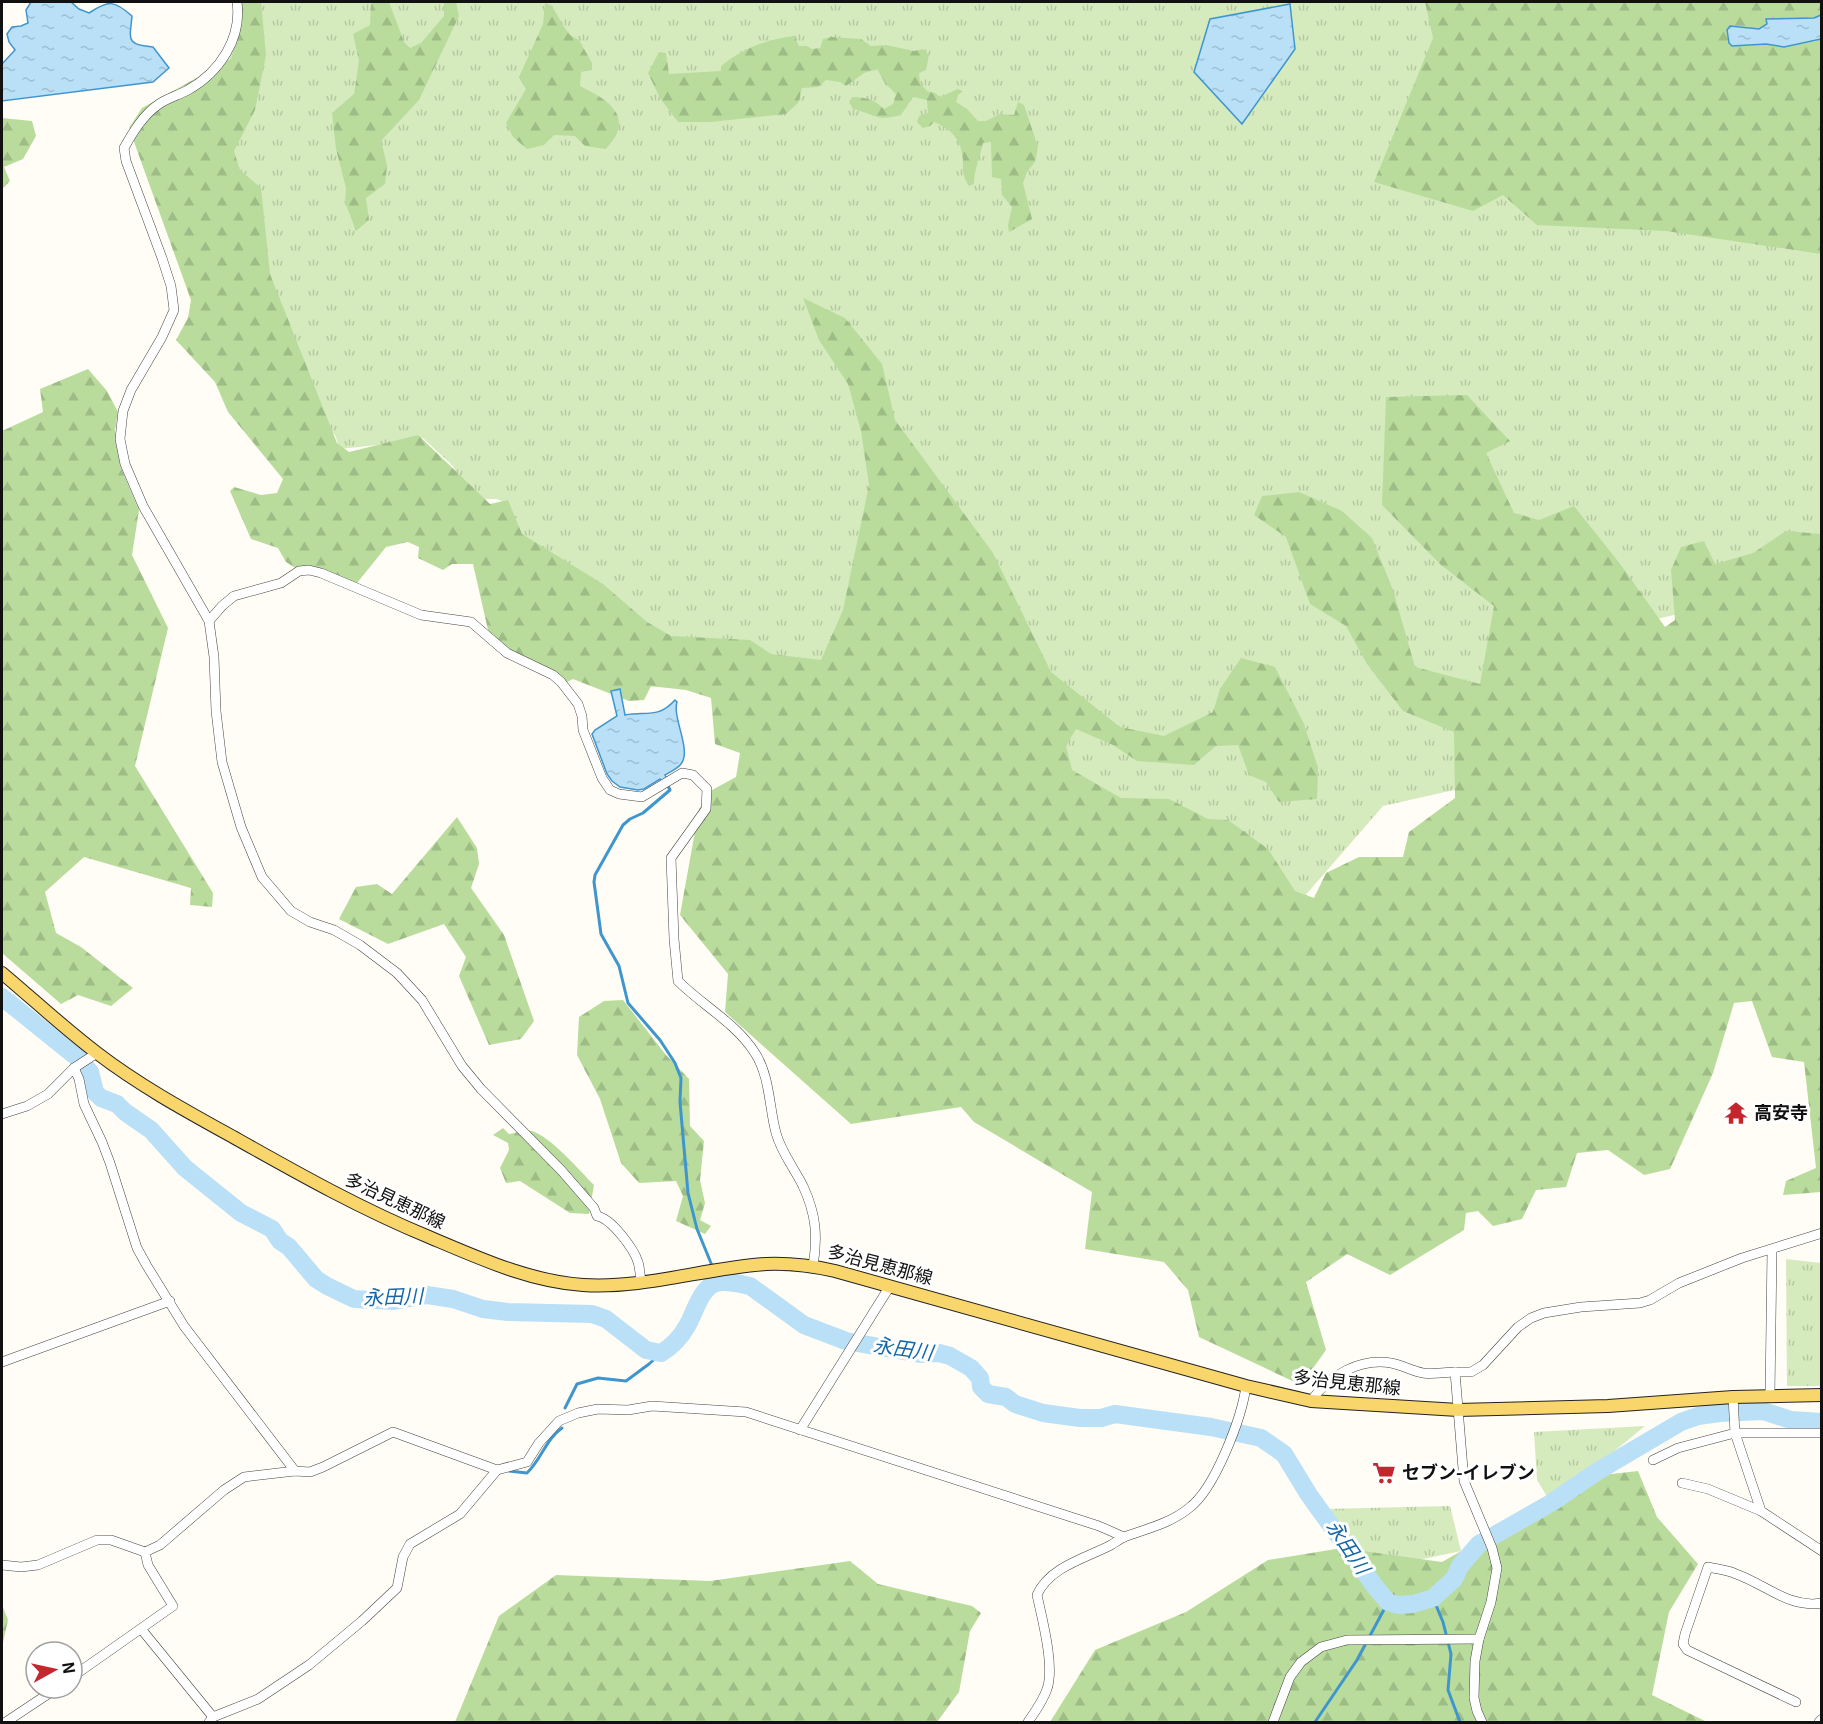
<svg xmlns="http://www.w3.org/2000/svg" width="1823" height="1724" viewBox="0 0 1823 1724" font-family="Georgia,'Noto Sans JP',serif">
<defs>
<pattern id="grass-tufts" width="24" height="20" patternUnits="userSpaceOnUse" patternTransform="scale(1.5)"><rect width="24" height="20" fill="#d5ebbd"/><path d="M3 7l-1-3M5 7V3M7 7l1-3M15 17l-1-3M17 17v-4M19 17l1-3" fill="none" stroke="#b6c8a1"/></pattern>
<pattern id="forest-firs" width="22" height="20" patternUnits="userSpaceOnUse" patternTransform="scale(1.5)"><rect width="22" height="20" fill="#b9dc9c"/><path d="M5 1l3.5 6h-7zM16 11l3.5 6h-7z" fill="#9ebc85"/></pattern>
<pattern id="water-ripples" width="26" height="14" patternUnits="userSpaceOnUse" patternTransform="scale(1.5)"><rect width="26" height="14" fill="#b9e0f7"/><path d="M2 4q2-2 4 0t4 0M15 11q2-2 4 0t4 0" fill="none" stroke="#9ebfd3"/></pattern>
</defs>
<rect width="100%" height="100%" fill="#fffdf5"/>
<g fill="url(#grass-tufts)">
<polygon points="239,2 1459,2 1821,175 1821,581 1648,621 1538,771 1383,806 1303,898 705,690 593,683 505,503 497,499 478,499 459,478 453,466 423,438 386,444 340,449 335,435 330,431 294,370 204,84 220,71 242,35"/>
<polygon points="1786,1259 1821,1263 1821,1386 1787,1386"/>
<polygon points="1645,1426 1551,1503 1537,1480 1534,1432"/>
<polygon points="1450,1506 1461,1551 1423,1559 1360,1565 1323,1509"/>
</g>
<g fill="url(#forest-firs)">
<polygon points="241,2 261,2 266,55 255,110 234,151 240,170 261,188 270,274 337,443 349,452 418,435 490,504 508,500 522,534 603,584 647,622 671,636 750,640 771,654 821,660 843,610 869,485 861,431 848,384 819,340 803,298 845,318 882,364 895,420 993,553 1051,672 1120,727 1164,736 1213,712 1220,689 1241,658 1275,667 1304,724 1318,768 1317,799 1279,802 1266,782 1249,775 1238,745 1216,746 1194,765 1137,761 1113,745 1076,729 1066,746 1072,770 1121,798 1169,799 1208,819 1228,820 1268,849 1295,891 1314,898 1326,873 1359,857 1403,857 1409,832 1455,798 1454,732 1403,711 1367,664 1346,626 1310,604 1286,537 1254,515 1262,496 1299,492 1342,511 1372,538 1393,590 1415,667 1480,684 1494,606 1441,565 1382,505 1386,397 1467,395 1510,441 1486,453 1514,513 1539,520 1574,506 1621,565 1665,627 1675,620 1671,570 1681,547 1704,541 1715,564 1753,553 1786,531 1821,534 1821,1192 1783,1195 1786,1181 1816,1168 1804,1062 1772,1057 1752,1001 1734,1003 1713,1073 1670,1169 1644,1175 1608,1150 1577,1153 1566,1187 1536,1190 1522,1219 1493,1226 1478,1211 1466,1213 1464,1230 1390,1275 1347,1254 1306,1282 1326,1350 1301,1385 1199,1337 1188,1290 1164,1262 1085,1249 1092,1192 974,1122 961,1107 851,1124 725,1012 728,974 680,915 699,809 712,790 736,777 740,753 715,744 711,698 686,690 651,686 644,700 629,701 573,679 567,682 514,653 488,630 473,564 452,564 443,570 418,558 419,547 408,542 386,547 357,583 316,568 297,569 286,562 278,548 251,539 230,491 234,487 261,495 277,493 283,479 228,412 215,382 176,340 188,318 191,300 129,128 142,108 231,59 242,19"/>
<polygon points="374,2 389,2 404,42 410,48 421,43 444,16 444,2 456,2 459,16 419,100 381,141 387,165 385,184 366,198 369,220 356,231 345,202 346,188 336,149 332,113 354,94 359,61 353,34 370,25 371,4"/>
<polygon points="1425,2 1821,2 1821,254 1666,231 1537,225 1503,195 1473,211 1374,182 1433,38"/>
<path d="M 545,3 L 552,6 L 564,27 L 570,35 L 579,40 L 592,63 L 592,70 L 581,72 L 580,86 C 597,95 627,108 617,133 C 615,138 610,144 606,149 L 585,146 L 575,136 L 554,135 L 544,145 L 527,149 L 513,137 L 506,123 L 526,89 L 519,77 L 543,24 Z"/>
<path d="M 794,36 L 799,46 L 807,46 L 812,49 L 820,48 L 823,39 L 831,37 L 861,39 L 871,46 L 886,45 L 914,51 L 923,49 L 929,55 L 926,70 L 919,73 L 920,83 L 927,91 L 935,93 L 940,97 L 958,89 L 963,91 L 958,95 L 956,102 L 967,109 L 978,121 L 986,121 L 1000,114 L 1014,115 L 1018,102 L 1024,105 L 1038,147 L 1035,162 L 1027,172 L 1023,183 L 1032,219 L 1009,232 L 1008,225 L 1012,207 L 1002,195 L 1001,179 L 992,177 L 991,142 L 983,143 C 980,157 974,170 974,184 L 969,186 C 959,170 965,168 962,153 C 959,136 948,128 934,122 L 930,126 L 923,128 L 917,122 L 919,116 L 928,113 L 927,100 L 913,97 L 901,115 C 876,122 875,114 853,109 L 849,102 L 852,97 C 866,97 875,100 884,109 L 893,104 L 896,94 L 885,83 L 877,69 L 864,73 L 846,86 L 840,82 L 826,80 L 818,87 L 802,88 L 798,103 L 786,114 L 711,122 L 678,122 L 660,98 L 648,73 L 659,52 L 666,53 L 669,74 L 721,71 L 721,66 C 742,49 767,39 794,36 Z"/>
<polygon points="2,118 32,121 36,136 23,159 4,167 10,181 2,189"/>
<polygon points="88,369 107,391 118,412 115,430 121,468 139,510 132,555 168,628 135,766 213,893 212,907 190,905 191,888 84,857 45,892 56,933 81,947 133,988 111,1006 78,995 61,1004 2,953 2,431 43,412 40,389"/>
<polygon points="457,817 477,848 479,864 471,888 504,935 534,1021 521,1039 489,1045 459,976 466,957 444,924 388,944 339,919 356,887 377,884 392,894"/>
<polygon points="623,1000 666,1055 689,1079 690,1126 704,1141 700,1180 705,1203 700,1220 711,1226 705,1234 676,1221 683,1196 676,1181 639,1183 621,1163 600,1099 577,1055 579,1017 604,1001"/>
<path d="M 503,1128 L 509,1134 C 516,1133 526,1129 532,1131 C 551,1137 580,1171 594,1185 L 589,1214 L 570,1213 L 520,1181 L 506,1183 L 500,1168 L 509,1150 L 508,1143 L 493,1135 Z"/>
<polygon points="1638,1471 1657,1517 1698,1564 1669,1612 1652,1695 1707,1722 1050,1722 1095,1650 1186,1612 1268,1560 1342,1548 1442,1562 1594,1476"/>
<polygon points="850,1561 878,1584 972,1606 981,1613 970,1631 959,1692 937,1722 455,1722 499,1616 556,1575 710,1581"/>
<polygon points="2,1605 8,1620 2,1647"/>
</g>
<g fill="url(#water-ripples)" stroke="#3f96cf" stroke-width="1.5">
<path d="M 31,2 L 71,2 L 79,9 L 89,13 C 109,0 114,0 132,16 C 130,39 125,45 153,47 L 169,68 L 153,82 L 2,101 L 2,64 L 15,50 L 9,42 L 7,34 L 12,27 L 21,26 L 28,23 L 26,10 Z"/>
<polygon points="1290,4 1295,49 1242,124 1194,72 1210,19"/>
<polygon points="1821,15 1821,39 1784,47 1766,44 1732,46 1729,43 1727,30 1730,26 1759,29 1767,24 1766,19 1814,18"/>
<path d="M 620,689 L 625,715 C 646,711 658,719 675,700 L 677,702 C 672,718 692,750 681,764 C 677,769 670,772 665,775 L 667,779 L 662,782 L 660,779 L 644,789 L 638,790 L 620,787 L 612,781 L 607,774 L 592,734 L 595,730 L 617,716 L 611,691 Z"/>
</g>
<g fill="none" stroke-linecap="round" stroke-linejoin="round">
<g stroke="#3f96cf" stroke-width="3">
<polyline points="667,784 670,790 643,813 630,819 623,825 595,875 594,882 601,934 619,966 628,1003 660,1040 675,1063 681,1078 680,1102 688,1193 697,1229 713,1268"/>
<polyline points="715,1274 719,1283"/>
<polyline points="565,1408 577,1384 598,1378 626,1381 649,1364 661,1353"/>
<path d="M 509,1471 L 527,1473 C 541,1460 546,1439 562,1428"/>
<polyline points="1433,1598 1443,1622 1451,1654 1448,1690 1460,1722"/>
<polyline points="1315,1722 1357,1660 1388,1602"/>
</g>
<path stroke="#b9e0f7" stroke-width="18" d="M 2,997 L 79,1059 L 90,1072 L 95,1092 L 101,1098 L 117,1104 L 125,1112 L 151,1130 L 185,1168 L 241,1213 L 272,1229 L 280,1241 L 289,1247 L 316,1279 L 327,1286 L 354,1299 L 394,1301 L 427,1295 L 453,1299 L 483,1309 L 508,1312 L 592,1314 L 606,1319 L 646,1350 L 661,1353 C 671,1347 681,1337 687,1326 C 695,1313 700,1288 716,1283 C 726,1280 740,1284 750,1286 L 804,1325 L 846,1341 L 920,1354 L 939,1353 L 950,1356 L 971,1368 L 980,1378 L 981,1387 L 988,1394 L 1006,1397 L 1015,1404 L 1043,1413 L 1080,1418 L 1101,1418 L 1115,1414 L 1211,1427 L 1261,1438 L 1284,1454 L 1309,1495 L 1376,1588 L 1388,1602 L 1398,1605 L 1413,1604 L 1433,1598 L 1454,1579 L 1460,1566 L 1479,1544 L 1551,1503 L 1598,1471 L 1681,1422 L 1698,1416 L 1720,1413 L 1763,1411 L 1791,1420 L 1822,1422"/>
<g stroke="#444" stroke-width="10">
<g id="minor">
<path d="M 237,2 C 242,38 220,72 188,90 C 179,95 168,98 159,104 C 143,115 133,132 124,148 L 126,161 L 162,258 L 171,286 L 174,310 L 162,337 L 131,390 L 123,411 L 120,439 L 125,464 L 143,506 L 209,621 L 214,657 L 216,711 L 222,762 L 241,827 L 262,877 L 291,911 L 310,922 L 334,930 L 360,945 L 397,973 L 422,1000 L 462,1066 L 481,1089 L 561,1170 L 594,1208 L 597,1216 C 611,1218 634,1249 638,1262 C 640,1268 640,1276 641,1282"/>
<path d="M 209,621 L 222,606 L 234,596 L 281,583 L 299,571 L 309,570 L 321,573 L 421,615 L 471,622 L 507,653 L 553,675 L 561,682 L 578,704 L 582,716 L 583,730 L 602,778 L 610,790 L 619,794 L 642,797 L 682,773 L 693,775 L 707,789 L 706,809 L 671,858 L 674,939 L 678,981 C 703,1006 736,1023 755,1053 C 770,1076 769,1107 776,1133 C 781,1152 794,1168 803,1186 C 816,1214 818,1236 813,1266"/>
<polyline points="74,1068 79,1079 84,1104 102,1142 110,1163 137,1248 147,1266 184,1326 295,1471"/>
<polyline points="2,1114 27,1106 48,1094 74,1068 97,1053"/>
<polyline points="2,1362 170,1301"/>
<polyline points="1770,1395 1772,1250"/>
<polyline points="1733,1397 1735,1433 1761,1511 1822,1551"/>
<path d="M 1311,1401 C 1329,1375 1360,1358 1391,1363 C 1402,1365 1412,1371 1423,1373 C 1433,1375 1445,1372 1455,1372"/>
<polyline points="800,1430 890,1286"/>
<polyline points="1653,1460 1678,1448 1735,1433 1822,1433"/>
<polyline points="1682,1483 1708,1489 1761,1511"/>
<polyline points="2,1565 21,1567 38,1565 97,1540 111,1540 145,1552 160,1545 224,1490 244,1477 295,1471 310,1472 323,1467 393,1432 497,1470 527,1462 539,1443 559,1421 578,1413 598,1409 628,1410 652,1406 746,1412 1099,1526 1124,1537"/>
<polyline points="142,1630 213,1717"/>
<polyline points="72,1677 173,1606 148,1565 145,1552"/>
<path d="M 1796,1702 L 1687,1650 L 1683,1644 L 1685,1634 L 1708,1567 C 1717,1569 1728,1570 1736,1574 C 1765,1584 1790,1609 1822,1603"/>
<polyline points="6,1722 57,1688"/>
<polyline points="209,1722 213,1717 258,1699 309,1665 362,1621 397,1588 403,1557 410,1544 460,1514 497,1470"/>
<path d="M 1028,1722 C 1035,1712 1043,1701 1047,1689 C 1055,1667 1042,1618 1037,1595 C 1049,1567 1086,1558 1111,1545 C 1116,1542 1121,1538 1127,1536 C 1149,1528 1171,1523 1189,1508 C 1215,1489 1242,1417 1246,1386"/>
<polyline points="1273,1722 1290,1677 1301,1662 1321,1647 1347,1640 1479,1639"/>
<polyline points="1482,1722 1477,1711 1474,1698 1475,1661 1479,1639 1491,1602 1497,1568 1492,1548 1464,1481 1455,1372 1471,1372 1483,1365 1518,1327 1531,1318 1544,1313 1581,1307 1640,1303 1650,1300 1679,1283 1742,1258 1822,1233"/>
<polyline points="1819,1722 1822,1719"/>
</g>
</g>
<g stroke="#222" stroke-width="14">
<path id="major" d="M 2,973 C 33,999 64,1028 97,1053 C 140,1086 188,1112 235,1138 C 299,1174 361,1209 429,1237 C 479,1258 528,1281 583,1285 C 644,1289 705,1268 766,1264 C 790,1263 813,1266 835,1271 L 1246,1386 L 1311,1401 L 1458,1410 L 1608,1406 L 1733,1397 L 1822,1395"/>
</g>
<use href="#minor" stroke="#fff" stroke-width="9"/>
<use href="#major" stroke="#f9d66b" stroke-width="12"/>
</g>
<defs>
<g id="temple-bare" transform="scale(1.8)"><path d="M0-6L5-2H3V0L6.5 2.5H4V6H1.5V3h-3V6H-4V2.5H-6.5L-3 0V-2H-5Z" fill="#c4262e" stroke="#fff" stroke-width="2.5" paint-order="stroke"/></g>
<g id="supermarket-bare" transform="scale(1.8)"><path d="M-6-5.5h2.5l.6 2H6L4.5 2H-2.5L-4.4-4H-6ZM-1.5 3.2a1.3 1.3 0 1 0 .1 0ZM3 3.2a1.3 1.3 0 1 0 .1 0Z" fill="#c4262e" stroke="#fff" stroke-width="2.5" paint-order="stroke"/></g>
</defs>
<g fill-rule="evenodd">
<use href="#temple-bare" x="1736" y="1113"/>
<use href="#supermarket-bare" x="1384" y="1473"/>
</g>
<g text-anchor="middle" stroke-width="6" stroke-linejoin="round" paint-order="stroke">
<g font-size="18" font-weight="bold" fill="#111" stroke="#fff" text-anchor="start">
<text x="1754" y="1119">高安寺</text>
<text x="1402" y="1479">セブン-イレブン</text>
</g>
<g font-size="18" fill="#111" stroke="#fff">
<text transform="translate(395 1201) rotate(25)" y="6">多治見恵那線</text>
<text transform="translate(880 1265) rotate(15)" y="6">多治見恵那線</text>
<text transform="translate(1347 1383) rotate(6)" y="6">多治見恵那線</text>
</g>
<g font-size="20" font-style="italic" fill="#1768a6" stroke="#fff">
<text transform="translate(393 1297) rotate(-2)" y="7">永田川</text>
<text transform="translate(903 1349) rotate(8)" y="7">永田川</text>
<text transform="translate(1348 1547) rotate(56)" y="7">永田川</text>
</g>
</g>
<rect width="1823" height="1724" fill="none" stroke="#111111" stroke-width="6"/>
<g transform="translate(54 1670) rotate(82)"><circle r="28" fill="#ffffff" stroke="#a0a0a0" stroke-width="1.5"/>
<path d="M0-4.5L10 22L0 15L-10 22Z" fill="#c4262e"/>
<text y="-9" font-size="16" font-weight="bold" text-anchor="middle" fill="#111111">N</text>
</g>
</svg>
